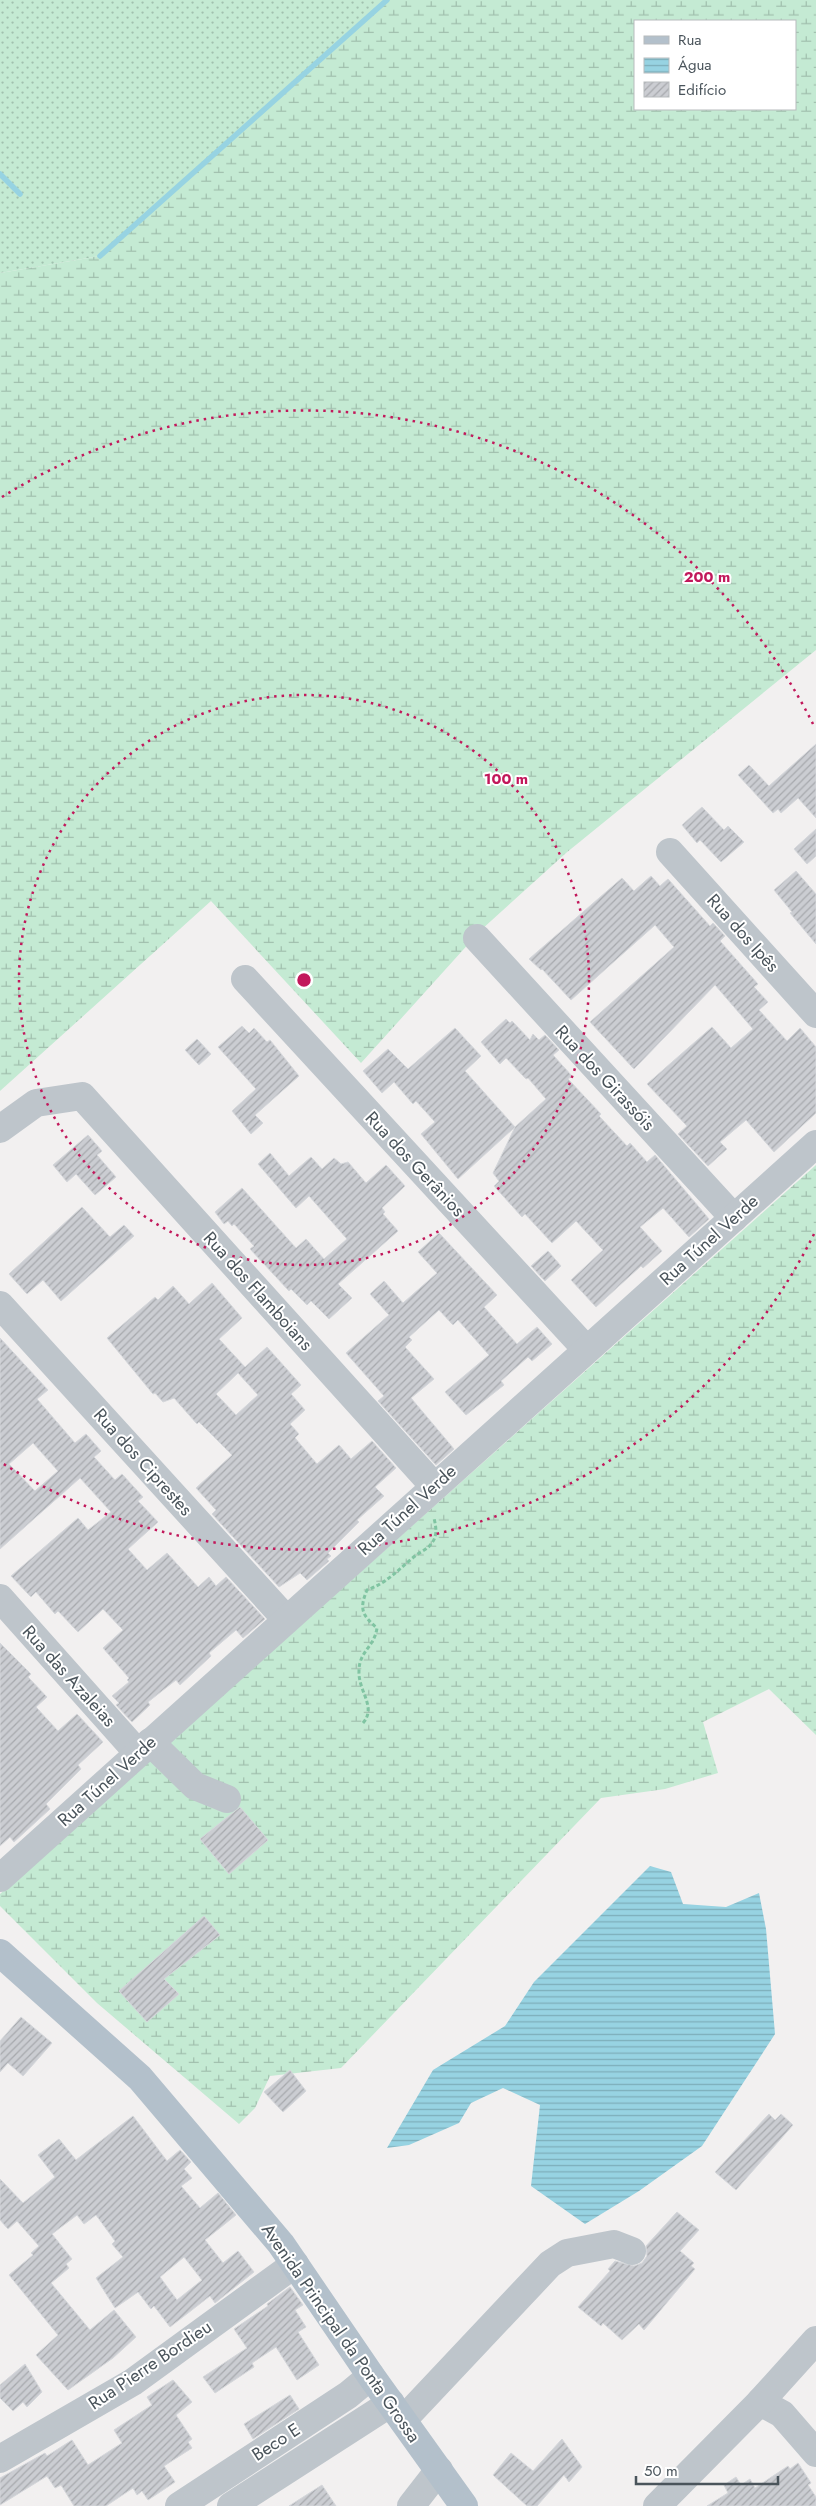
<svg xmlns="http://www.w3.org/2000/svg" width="816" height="2506" viewBox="0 0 816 2506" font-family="Jost,sans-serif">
<defs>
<pattern id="grass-dots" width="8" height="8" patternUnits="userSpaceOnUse" patternTransform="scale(1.25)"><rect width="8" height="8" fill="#c4ead3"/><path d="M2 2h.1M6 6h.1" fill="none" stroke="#a1c0ae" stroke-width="1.8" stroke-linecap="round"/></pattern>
<pattern id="wetland-marsh" width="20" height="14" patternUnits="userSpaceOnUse" patternTransform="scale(1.25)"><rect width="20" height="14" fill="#c4ead3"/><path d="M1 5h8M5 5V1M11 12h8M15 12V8" fill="none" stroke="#a1c0ae"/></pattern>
<pattern id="water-rules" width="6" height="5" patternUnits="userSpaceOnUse" patternTransform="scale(1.25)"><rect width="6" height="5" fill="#97d3e2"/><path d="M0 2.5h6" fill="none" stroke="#7daeba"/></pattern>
<pattern id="building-hatch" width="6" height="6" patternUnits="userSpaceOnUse" patternTransform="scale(1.25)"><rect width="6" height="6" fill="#cbcdd2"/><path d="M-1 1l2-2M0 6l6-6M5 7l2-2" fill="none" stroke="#a7a9ad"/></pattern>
</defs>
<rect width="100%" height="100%" fill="#f2f0f0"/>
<polygon fill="url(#grass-dots)" points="0,0 387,0 100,256 0,273"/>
<g fill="url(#wetland-marsh)" fill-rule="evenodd">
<path d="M 387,0 L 816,0 L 816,650 L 566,853 L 481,930 L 361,1063 L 211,901 L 0,1091 L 0,273 L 100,256 ZM 635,21 L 795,21 L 795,109 L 635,109 Z"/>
<polygon points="816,1165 816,1735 769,1689 703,1722 718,1773 665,1789 601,1798 341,2068 270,2076 255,2108 239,2124 97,2003 0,1906 0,1894"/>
</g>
<polygon fill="url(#water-rules)" points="650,1866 671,1872 683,1904 726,1907 759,1893 766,1929 775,2034 702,2146 639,2191 585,2224 531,2186 540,2105 503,2088 471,2103 459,2123 409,2145 387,2148 433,2070 505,2026 534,1982"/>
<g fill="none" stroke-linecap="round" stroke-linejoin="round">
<g stroke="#97d3e2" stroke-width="5.5">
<polyline points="0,174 20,194"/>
<polyline points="100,256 387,0"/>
</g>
</g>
<g fill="url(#building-hatch)" stroke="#d5d7db" fill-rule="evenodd">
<polygon points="816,744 816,818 798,798 781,813 778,809 773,813 738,775 749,765 769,786"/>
<polygon points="702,807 724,830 728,826 744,842 721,862 700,840 697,843 682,825"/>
<polygon points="816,829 816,856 807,864 794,849"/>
<polygon points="796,871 816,894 816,944 790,913 792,912 774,890"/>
<polygon points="651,876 660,886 668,879 710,926 713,923 725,936 720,941 758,984 754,987 768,1002 759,1010 787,1041 800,1028 816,1047 816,1113 774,1152 746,1120 720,1142 727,1149 708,1166 678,1134 687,1126 647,1084 712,1027 731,1048 753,1029 715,985 634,1069 590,1022 674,947 655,925 571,1000 542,969 541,970 529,959 622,878 634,891"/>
<polygon points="506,1019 510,1023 512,1021 530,1040 533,1034 539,1040 545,1035 559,1050 553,1055 572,1076 568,1079 601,1114 599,1116 627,1146 630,1143 647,1162 655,1155 709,1219 689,1237 663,1208 640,1227 662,1251 643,1268 641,1266 596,1307 571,1280 603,1250 576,1221 552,1243 525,1214 522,1217 494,1186 499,1181 493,1173 515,1127 546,1099 528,1078 526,1079 506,1058 500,1064 481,1042"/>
<polygon points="242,1026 249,1033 254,1028 267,1042 270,1040 299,1076 255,1115 263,1123 251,1134 232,1111 256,1089 218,1047"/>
<polygon points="455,1028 481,1056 465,1071 515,1127 458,1179 421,1134 435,1122 416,1101 413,1104 394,1082 382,1093 363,1071 388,1049 408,1069"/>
<polygon points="197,1039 211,1054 199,1065 185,1050"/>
<polygon points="88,1135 102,1151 97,1155 116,1177 95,1195 76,1174 67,1182 53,1165"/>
<polygon points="270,1153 289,1176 311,1157 322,1169 334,1158 341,1164 348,1162 366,1183 386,1165 405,1186 382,1208 385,1212 383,1214 398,1231 338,1284 352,1298 329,1319 311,1301 307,1305 291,1289 289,1291 250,1249 254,1246 234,1224 232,1226 228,1221 224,1224 215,1212 242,1188 296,1248 306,1239 324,1259 347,1239 309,1196 296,1208 258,1164"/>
<polygon points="82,1207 110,1237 124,1225 134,1236 61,1301 43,1280 27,1294 9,1274"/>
<polygon points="439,1233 497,1295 484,1307 517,1344 537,1327 552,1344 532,1361 528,1357 501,1381 504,1385 466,1415 445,1392 489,1355 458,1320 453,1325 439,1310 409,1337 412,1340 405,1347 434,1379 411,1398 454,1449 436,1465 378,1401 384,1396 346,1353 389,1315 370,1294 384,1281 403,1303 437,1273 418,1252"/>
<polygon points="548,1251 561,1266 545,1281 531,1266"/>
<path d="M 212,1283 L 242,1318 L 219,1339 L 245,1367 L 267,1347 L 301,1385 L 291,1394 L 305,1410 L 290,1424 L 299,1434 L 295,1438 L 317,1464 L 339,1445 L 351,1459 L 372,1441 L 396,1468 L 375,1487 L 384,1496 L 357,1520 L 359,1522 L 328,1553 L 331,1556 L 327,1559 L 329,1561 L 307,1580 L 300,1573 L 279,1587 L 212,1514 L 216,1510 L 196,1488 L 232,1455 L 199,1422 L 197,1424 L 174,1398 L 163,1402 L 155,1393 L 153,1394 L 107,1338 L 155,1297 L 158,1300 L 173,1286 L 189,1304 ZM 238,1373 L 258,1395 L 236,1415 L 216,1394 Z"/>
<path d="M 0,1338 L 48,1390 L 37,1399 L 75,1443 L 86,1434 L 101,1451 L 94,1457 L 115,1480 L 122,1474 L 143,1497 L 138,1501 L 158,1522 L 128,1549 L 147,1570 L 167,1553 L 198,1587 L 209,1577 L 216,1586 L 226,1577 L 265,1619 L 243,1638 L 236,1630 L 209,1653 L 211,1656 L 180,1685 L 176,1680 L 148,1702 L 150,1705 L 132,1722 L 116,1705 L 119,1703 L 112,1696 L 129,1682 L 127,1680 L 129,1678 L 103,1648 L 123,1630 L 103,1609 L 78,1632 L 58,1611 L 55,1614 L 36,1592 L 31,1597 L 11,1576 L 78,1518 L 88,1530 L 111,1512 L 80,1478 L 0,1549 ZM 33,1443 L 58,1471 L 35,1491 L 9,1464 Z"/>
<polygon points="0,1643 31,1674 28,1677 47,1697 36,1707 58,1731 77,1714 103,1742 78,1765 81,1769 46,1804 50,1809 14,1842 10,1837 0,1846"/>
<polygon points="240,1807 268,1840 229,1874 200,1839"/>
<polygon points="204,1916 220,1935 164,1979 179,1994 147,2022 119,1991"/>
<polygon points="21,2017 52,2043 23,2076 8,2063 0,2072 0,2041"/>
<polygon points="290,2070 306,2091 283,2112 264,2092"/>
<polygon points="769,2114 775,2120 781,2114 793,2125 736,2190 715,2172"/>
<path d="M 133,2116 L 167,2161 L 180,2150 L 191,2162 L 184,2169 L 192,2178 L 181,2186 L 200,2208 L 218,2193 L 236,2215 L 205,2240 L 223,2263 L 238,2251 L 254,2272 L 215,2303 L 210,2296 L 170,2327 L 154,2306 L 151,2309 L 138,2292 L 115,2308 L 96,2278 L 123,2257 L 112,2244 L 115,2241 L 96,2215 L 84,2224 L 77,2215 L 52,2234 L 72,2259 L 66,2264 L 69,2268 L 51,2283 L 90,2330 L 114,2310 L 136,2337 L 113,2358 L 68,2390 L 36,2355 L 58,2335 L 9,2275 L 33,2255 L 31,2253 L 39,2246 L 17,2221 L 8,2229 L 0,2220 L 0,2179 L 23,2203 L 55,2177 L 38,2155 L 59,2139 L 76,2160 ZM 184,2257 L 202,2280 L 177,2300 L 160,2277 Z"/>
<polygon points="677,2212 699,2230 680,2251 694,2263 691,2266 695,2269 644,2330 639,2324 622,2340 603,2323 601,2326 578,2307 610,2271 608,2269 615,2261 634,2266 642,2263 647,2256 646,2246"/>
<polygon points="290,2287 303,2305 295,2310 306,2327 298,2332 319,2365 297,2380 276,2347 252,2363 254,2367 215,2393 203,2377 247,2348 234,2329 268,2306 267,2304"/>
<polygon points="25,2364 42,2392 27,2407 23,2402 13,2411 0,2398 0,2385"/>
<polygon points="173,2380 192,2402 176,2415 192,2439 188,2442 192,2448 164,2466 175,2482 148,2500 142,2491 137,2495 133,2488 106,2506 74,2506 61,2485 55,2488 47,2476 0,2505 0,2478 45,2453 47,2456 72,2440 88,2465 122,2443 114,2430 152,2405 147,2397"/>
<polygon points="290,2395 299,2409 253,2439 244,2424"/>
<polygon points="562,2439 582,2467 569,2482 564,2475 537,2506 527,2506 493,2475 511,2453 533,2471"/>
<polygon points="798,2463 811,2483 808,2485 816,2497 816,2506 707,2506 728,2493 724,2485 736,2477 741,2485 750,2479 755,2488 788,2466 790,2469"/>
<polygon points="322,2485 336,2506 289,2506"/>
</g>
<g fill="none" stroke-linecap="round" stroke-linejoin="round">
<path stroke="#80c4a2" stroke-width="3" stroke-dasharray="4 2.5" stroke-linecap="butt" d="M 363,1723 C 377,1707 358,1691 359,1671 C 359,1651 374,1648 377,1628 C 362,1615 359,1609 367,1590 C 387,1583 399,1569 415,1556 C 420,1552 428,1549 431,1544 C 438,1536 436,1527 434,1518"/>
<g stroke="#bec5cb" stroke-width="28">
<polyline points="670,852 816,1014"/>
<polyline points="477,938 734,1218"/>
<polyline points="245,979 586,1349"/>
<polyline points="0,1129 36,1103 82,1096 434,1486"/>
<polyline points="0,1305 286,1619"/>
<polyline points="0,1598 138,1753"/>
<polyline points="150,1742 195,1786 227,1799"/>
<polyline points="0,1878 816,1144"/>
<polyline points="760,2402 782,2414 816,2453"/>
<polyline points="403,2420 550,2264 567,2253 614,2244 632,2251"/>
<polyline points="0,2459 133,2382 295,2264"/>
<polyline points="179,2506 348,2395 371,2376"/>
<polyline points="231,2506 391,2403"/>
<polyline points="411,2506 439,2470"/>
<polyline points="657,2506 760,2402 816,2340"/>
</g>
<polyline stroke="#b3c0cb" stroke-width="28" points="0,1953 140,2078 281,2244 371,2376 464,2506"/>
</g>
<g fill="none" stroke="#c2185b" stroke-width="2.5" stroke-dasharray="2.5 5">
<circle cx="304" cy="980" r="285"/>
<path d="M814 1234A570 570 0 0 1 2 1463M2 497A570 570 0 0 1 814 726"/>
</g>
<g text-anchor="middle" stroke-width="4" stroke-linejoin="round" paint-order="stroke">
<g font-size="18" fill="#4a545b" stroke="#fff">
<text transform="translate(743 933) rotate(48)" y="6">Rua dos Ipês</text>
<text transform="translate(605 1078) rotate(47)" y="6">Rua dos Girassóis</text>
<text transform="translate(415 1164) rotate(47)" y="6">Rua dos Gerânios</text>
<text transform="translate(709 1240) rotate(-42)" y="6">Rua Túnel Verde</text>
<text transform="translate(258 1291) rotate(48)" y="6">Rua dos Flamboians</text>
<text transform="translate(143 1462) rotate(48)" y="6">Rua dos Ciprestes</text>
<text transform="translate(407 1510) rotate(-42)" y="6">Rua Túnel Verde</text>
<text transform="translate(69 1676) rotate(48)" y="6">Rua das Azaleias</text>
<text transform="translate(107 1781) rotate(-42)" y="6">Rua Túnel Verde</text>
<text transform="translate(341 2333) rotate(55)" y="6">Avenida Principal da Ponta Grossa</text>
<text transform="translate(150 2365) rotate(-34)" y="6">Rua Pierre Bordieu</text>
<text transform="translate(276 2442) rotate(-33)" y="6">Beco E</text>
</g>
</g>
<circle cx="304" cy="980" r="8" fill="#c2185b" stroke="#fff" stroke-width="2.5"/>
<g font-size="15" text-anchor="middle" font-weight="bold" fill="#c2185b" stroke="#fff" stroke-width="4" stroke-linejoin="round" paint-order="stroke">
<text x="707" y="582">200 m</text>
<text x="506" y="784">100 m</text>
</g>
<rect x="634" y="20" width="162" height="90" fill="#ffffff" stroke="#b7bbbd"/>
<rect x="644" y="36" width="25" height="8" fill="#b3c0cb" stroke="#b7bbbd"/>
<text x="678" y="45" font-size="15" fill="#4a545b">Rua</text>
<rect x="644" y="58" width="25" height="15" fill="url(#water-rules)" stroke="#b7bbbd"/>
<text x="678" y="70" font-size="15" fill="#4a545b">Água</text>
<rect x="644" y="82" width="25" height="15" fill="url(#building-hatch)" stroke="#b7bbbd"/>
<text x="678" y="95" font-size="15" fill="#4a545b">Edifício</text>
<path d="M636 2476v8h142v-8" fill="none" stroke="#4a545b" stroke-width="2.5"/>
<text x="644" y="2476" font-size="15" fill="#4a545b" stroke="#ffffff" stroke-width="4" paint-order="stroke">50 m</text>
</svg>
